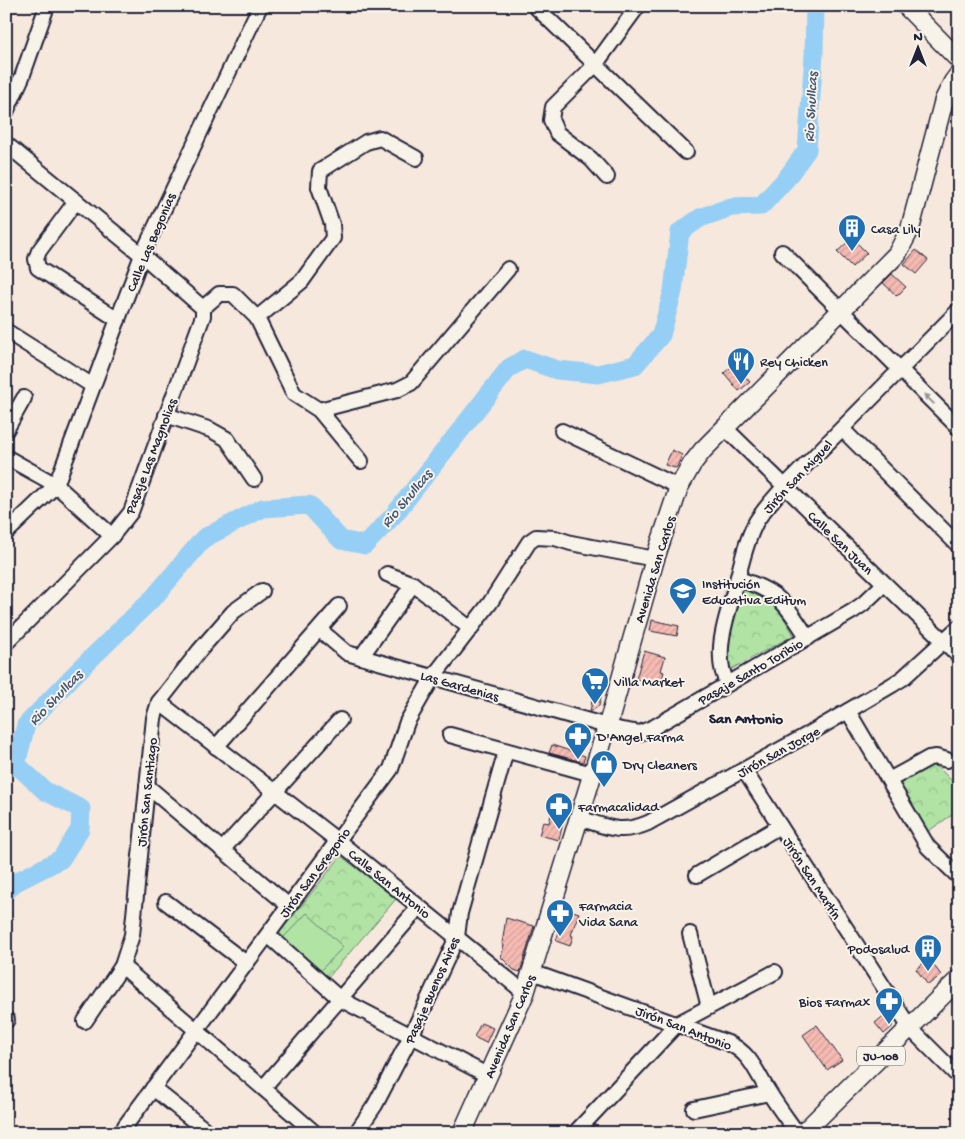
<svg xmlns="http://www.w3.org/2000/svg" width="965" height="1139" viewBox="0 0 965 1139" font-family="'Gochi Hand',sans-serif">
<defs>
<pattern id="park-crowns" width="20" height="18" patternUnits="userSpaceOnUse" patternTransform="scale(1.25)"><rect width="20" height="18" fill="#b0e3a4"/><path d="M2 6a3 3 0 1 1 6 0M12 15a3 3 0 1 1 6 0" fill="none" stroke="#97c28e"/></pattern>
<pattern id="building-hatch" width="6" height="6" patternUnits="userSpaceOnUse" patternTransform="scale(1.25)"><rect width="6" height="6" fill="#f6bbb2"/><path d="M-1 1l2-2M0 6l6-6M5 7l2-2" fill="none" stroke="#d3a09a"/></pattern>
</defs>
<rect width="100%" height="100%" fill="#f7e8dd"/>
<filter id="ink" filterUnits="userSpaceOnUse"><feTurbulence type="fractalNoise" baseFrequency=".02" numOctaves="2"/><feDisplacementMap in="SourceGraphic" scale="10" xChannelSelector="R" yChannelSelector="G"/><feConvolveMatrix kernelMatrix="1 2 1 2 8 2 1 2 1" color-interpolation-filters="sRGB"/></filter>
<g filter="url(#ink)">
<g fill="url(#park-crowns)" stroke="#698270">
<path d="M 744,586 C 773,600 778,608 794,635 L 724,673 L 728,629 Z"/>
<polygon points="930,765 939,768 959,788 959,810 927,832 898,779 916,770"/>
<polygon points="341,856 396,899 326,980 277,936"/>
</g>
<polygon fill="#b0e3a4" stroke="#698270" points="307,913 343,947 319,972 283,938"/>
<g fill="none" stroke-linecap="round" stroke-linejoin="round">
<polyline stroke="#95cff5" stroke-width="19" points="6,892 14,883 61,859 80,829 81,809 45,791 16,764 26,725 74,675 155,596 204,538 263,508 309,505 341,540 365,545 394,515 509,368 525,359 557,370 598,374 635,365 661,335 673,291 680,232 700,218 731,207 761,206 786,179 807,150 814,54 815,6"/>
</g>
<g fill="url(#building-hatch)" stroke="#22223b">
<polygon points="852,238 867,253 852,267 837,252"/>
<polygon points="916,250 928,260 916,274 904,264"/>
<polygon points="892,274 906,287 897,296 883,283"/>
<polygon points="735,364 750,382 739,391 724,373"/>
<polygon points="672,450 682,455 677,467 675,468 665,465"/>
<polygon points="652,620 679,626 677,636 650,631"/>
<polygon points="644,651 665,657 661,671 664,672 660,685 636,679"/>
<polygon points="593,695 601,697 599,706 590,712"/>
<polygon points="552,745 585,756 583,762 549,753"/>
<polygon points="555,799 570,803 567,818 564,818 559,840 539,835 543,822 549,823"/>
<polygon points="567,909 579,913 571,935 573,936 570,946 556,941"/>
<polygon points="506,918 534,926 520,972 514,970 501,957 504,945 502,944"/>
<polygon points="929,959 941,975 928,985 916,969"/>
<polygon points="886,1014 892,1022 892,1027 884,1034 875,1023"/>
<polygon points="481,1023 493,1028 486,1043 474,1037"/>
<polygon points="817,1025 842,1060 827,1070 803,1035"/>
</g>
<g fill="none" stroke-linecap="round" stroke-linejoin="round">
<g stroke="#22223b" stroke-width="18">
<g id="minor">
<polyline points="535,6 686,152"/>
<polyline points="6,112 22,77 47,6"/>
<polyline points="6,144 142,255 196,302 203,308 203,316 131,512 112,536 6,643"/>
<polyline points="607,177 591,159 557,133 551,120 553,107 595,65 638,6"/>
<polyline points="76,201 39,251 36,259 38,268 118,320"/>
<polyline points="782,252 959,428"/>
<polyline points="203,308 219,294 233,294 257,318 294,394 319,410 361,461"/>
<polyline points="257,318 302,281 333,238 332,224 319,187 320,171 366,142 380,138 416,158"/>
<polyline points="6,331 93,386"/>
<polyline points="319,410 397,390 411,383 508,269"/>
<polyline points="166,415 211,430 227,439 254,479"/>
<polyline points="724,427 959,656"/>
<polyline points="842,429 959,546"/>
<polyline points="6,430 24,398"/>
<polyline points="562,431 679,487"/>
<polyline points="6,457 56,485 112,536"/>
<polyline points="6,533 56,485 142,255 260,6"/>
<polyline points="387,574 413,584 471,629"/>
<path d="M 738,579 C 779,591 785,603 808,638"/>
<polyline points="320,630 347,653 361,657 621,730 640,733 654,727 853,611 863,604 884,584"/>
<polyline points="361,657 413,584"/>
<path d="M 728,684 C 721,673 720,661 721,647 C 722,627 730,607 735,588 C 741,566 745,543 756,522 C 764,509 774,498 785,486 L 959,310"/>
<polyline points="159,702 338,841 525,993"/>
<polyline points="848,711 928,847 959,877"/>
<polyline points="450,735 592,774"/>
<polyline points="216,747 339,606"/>
<polyline points="744,770 910,1028 959,1077"/>
<polyline points="889,780 929,758 936,757 947,760"/>
<polyline points="147,786 289,906"/>
<path d="M 579,818 C 607,827 620,835 648,823 L 812,732 L 892,685 L 903,678 L 959,627"/>
<polyline points="222,850 340,720"/>
<polyline points="697,875 780,826"/>
<polyline points="166,902 246,963"/>
<polyline points="690,934 709,1007"/>
<polyline points="268,935 340,999 487,1075"/>
<polyline points="122,966 315,1133"/>
<path d="M 532,972 L 728,1043 C 752,1054 756,1073 770,1094 C 778,1107 788,1120 797,1133"/>
<polyline points="6,1021 7,1020"/>
<polyline points="85,1021 122,966 132,935 154,718 159,702 199,651 233,612 262,591"/>
<polyline points="153,1088 209,1133"/>
<polyline points="263,1088 419,907"/>
<polyline points="694,1109 769,1093"/>
<polyline points="122,1133 125,1126 391,769 407,722 433,677 490,603 529,542 536,537 555,538 571,543 655,559"/>
<polyline points="356,1133 375,1105 411,1036 457,937 460,913 506,751"/>
<polyline points="575,1133 677,1024 775,972"/>
</g>
</g>
<g stroke="#22223b" stroke-width="21">
<g id="major">
<polyline points="906,6 959,60"/>
<polyline points="462,1133 525,993 611,714 655,559 679,487 692,464 703,450 897,254 910,229 944,100 953,82 959,74"/>
<polyline points="803,1133 959,979"/>
</g>
</g>
<use href="#minor" stroke="#f7f3e8" stroke-width="14"/>
<use href="#major" stroke="#f7f3e8" stroke-width="18"/>
</g>
<defs><path id="oneway-solid" d="M-6-.8H1V-3.2L6.5 0L1 3.2V.8H-6Z" transform="scale(1.25)"/></defs>
<use fill="#97959a" href="#oneway-solid" transform="translate(929 399) rotate(-135)"/>
</g>
<defs>
<g id="building-pin" transform="scale(1.4375)"><path d="M0 17L-7.5 6A9.5 9.5 0 1 1 7.5 6Z" fill="#1f6fb2" stroke="#f7f3e8"/><path d="M-4-6H4V6H1V3H-1V6H-4ZM-2.5-4.3h1.7v1.8h-1.7ZM.8-4.3h1.7v1.8H.8ZM-2.5-1h1.7V.8h-1.7ZM.8-1h1.7V.8H.8Z" fill="#fff"/></g>
<g id="restaurant-pin" transform="scale(1.4375)"><path d="M0 17L-7.5 6A9.5 9.5 0 1 1 7.5 6Z" fill="#1f6fb2" stroke="#f7f3e8"/><path d="M-5-6h1v4h1v-4h1v4h1v-4h1v5L-1.5 .5V6h-2V.5L-5-1ZM5-6V6H3V1.5H1.5Q1.5-4 5-6Z" fill="#fff"/></g>
<g id="school-pin" transform="scale(1.4375)"><path d="M0 17L-7.5 6A9.5 9.5 0 1 1 7.5 6Z" fill="#1f6fb2" stroke="#f7f3e8"/><path d="M0-5L7-2L0 1L-7-2ZM-4 1L0 2.5L4 1V4Q0 6-4 4Z" fill="#fff"/></g>
<g id="supermarket-pin" transform="scale(1.4375)"><path d="M0 17L-7.5 6A9.5 9.5 0 1 1 7.5 6Z" fill="#1f6fb2" stroke="#f7f3e8"/><path d="M-6-5.5h2.5l.6 2H6L4.5 2H-2.5L-4.4-4H-6ZM-1.5 3.2a1.3 1.3 0 1 0 .1 0ZM3 3.2a1.3 1.3 0 1 0 .1 0Z" fill="#fff"/></g>
<g id="pharmacy-pin" transform="scale(1.4375)"><path d="M0 17L-7.5 6A9.5 9.5 0 1 1 7.5 6Z" fill="#1f6fb2" stroke="#f7f3e8"/><path d="M-2-6h4v4h4v4h-4v4h-4v-4h-4v-4h4Z" fill="#fff"/></g>
<g id="shop-pin" transform="scale(1.4375)"><path d="M0 17L-7.5 6A9.5 9.5 0 1 1 7.5 6Z" fill="#1f6fb2" stroke="#f7f3e8"/><path d="M-5-2.5h2.3a2.7 3.5 0 0 1 5.4 0H5L5.5 6h-11ZM-1.5-2.5h3a1.5 2.3 0 0 0-3 0Z" fill="#fff"/></g>
</defs>
<g fill-rule="evenodd">
<use href="#building-pin" x="852" y="228"/>
<use href="#restaurant-pin" x="741" y="361"/>
<use href="#school-pin" x="683" y="591"/>
<use href="#supermarket-pin" x="595" y="681"/>
<use href="#pharmacy-pin" x="578" y="736"/>
<use href="#shop-pin" x="604" y="764"/>
<use href="#pharmacy-pin" x="559" y="806"/>
<use href="#pharmacy-pin" x="560" y="913"/>
<use href="#building-pin" x="928" y="948"/>
<use href="#pharmacy-pin" x="889" y="1001"/>
</g>
<g text-anchor="middle" stroke-width="4" stroke-linejoin="round" paint-order="stroke">
<rect fill="#f7f3e8" stroke="#62616f" stroke-width="1" x="857" y="1046.5" width="48" height="19" rx="4"/>
<g font-size="12" font-weight="bold" fill="#22223b">
<text x="881" y="1060">JU-108</text>
</g>
<g font-size="14" fill="#22223b" stroke="#f7f3e8" text-anchor="start">
<text x="871" y="233">Casa Lily</text>
<text x="760" y="366">Rey Chicken</text>
<text x="702" y="588">Institución<tspan x="702" dy="16">Educativa Editum</tspan></text>
<text x="614" y="686">Villa Market</text>
<text x="597" y="741">D'Angel Farma</text>
<text x="623" y="769">Dry Cleaners</text>
<text x="578" y="811">Farmacalidad</text>
<text x="579" y="910">Farmacia<tspan x="579" dy="16">Vida Sana</tspan></text>
<text x="909" y="953" text-anchor="end">Podosalud</text>
<text x="870" y="1006" text-anchor="end">Bios Farmax</text>
</g>
<g font-size="14" fill="#22223b" stroke="#f7f3e8">
<text transform="translate(150 242) rotate(-67)" y="5">Calle Las Begonias</text>
<text transform="translate(150 456) rotate(-69)" y="5">Pasaje Las Magnolias</text>
<text transform="translate(797 476) rotate(-47)" y="5">Jirón San Miguel</text>
<text transform="translate(841 542) rotate(44)" y="5">Calle San Juan</text>
<text transform="translate(654 569) rotate(-73)" y="5">Avenida San Carlos</text>
<text transform="translate(750 671) rotate(-30)" y="5">Pasaje Santo Toribio</text>
<text transform="translate(460 685) rotate(16)" y="5">Las Gardenias</text>
<text transform="translate(778 751) rotate(-29)" y="5">Jirón San Jorge</text>
<text transform="translate(146 792) rotate(-84)" y="5">Jirón San Santiago</text>
<text transform="translate(314 872) rotate(-53)" y="5">Jirón San Gregorio</text>
<text transform="translate(813 878) rotate(57)" y="5">Jirón San Martín</text>
<text transform="translate(390 883) rotate(39)" y="5">Calle San Antonio</text>
<text transform="translate(431 990) rotate(-66)" y="5">Pasaje Buenos Aires</text>
<text transform="translate(509 1026) rotate(-67)" y="5">Avenida San Carlos</text>
<text transform="translate(684 1027) rotate(21)" y="5">Jirón San Antonio</text>
</g>
<g font-size="15" font-style="italic" fill="#445673" stroke="#f7f3e8">
<text transform="translate(810 107) rotate(-87)" y="5">Rio Shullcas</text>
<text transform="translate(406 498) rotate(-50)" y="5">Rio Shullcas</text>
<text transform="translate(55 697) rotate(-46)" y="5">Rio Shullcas</text>
</g>
<g font-size="15" font-weight="bold" fill="#22223b" stroke="#f7f3e8">
<text x="746" y="723">San Antonio</text>
</g>
</g>
<rect width="965" height="1139" fill="none" stroke="#f7f3e8" stroke-width="25"/>
<rect x="12" y="12" width="940" height="1114" fill="none" stroke="#22223b" stroke-width="2" filter="url(#ink)"/>
<g transform="translate(918 48)" stroke="#f7f3e8" stroke-width="4" paint-order="stroke">
<path d="M0-4L9 19L0 12L-9 19Z" fill="#22223b"/>
<text y="-8" font-size="14" font-weight="bold" text-anchor="middle" fill="#22223b">N</text>
</g>
</svg>
